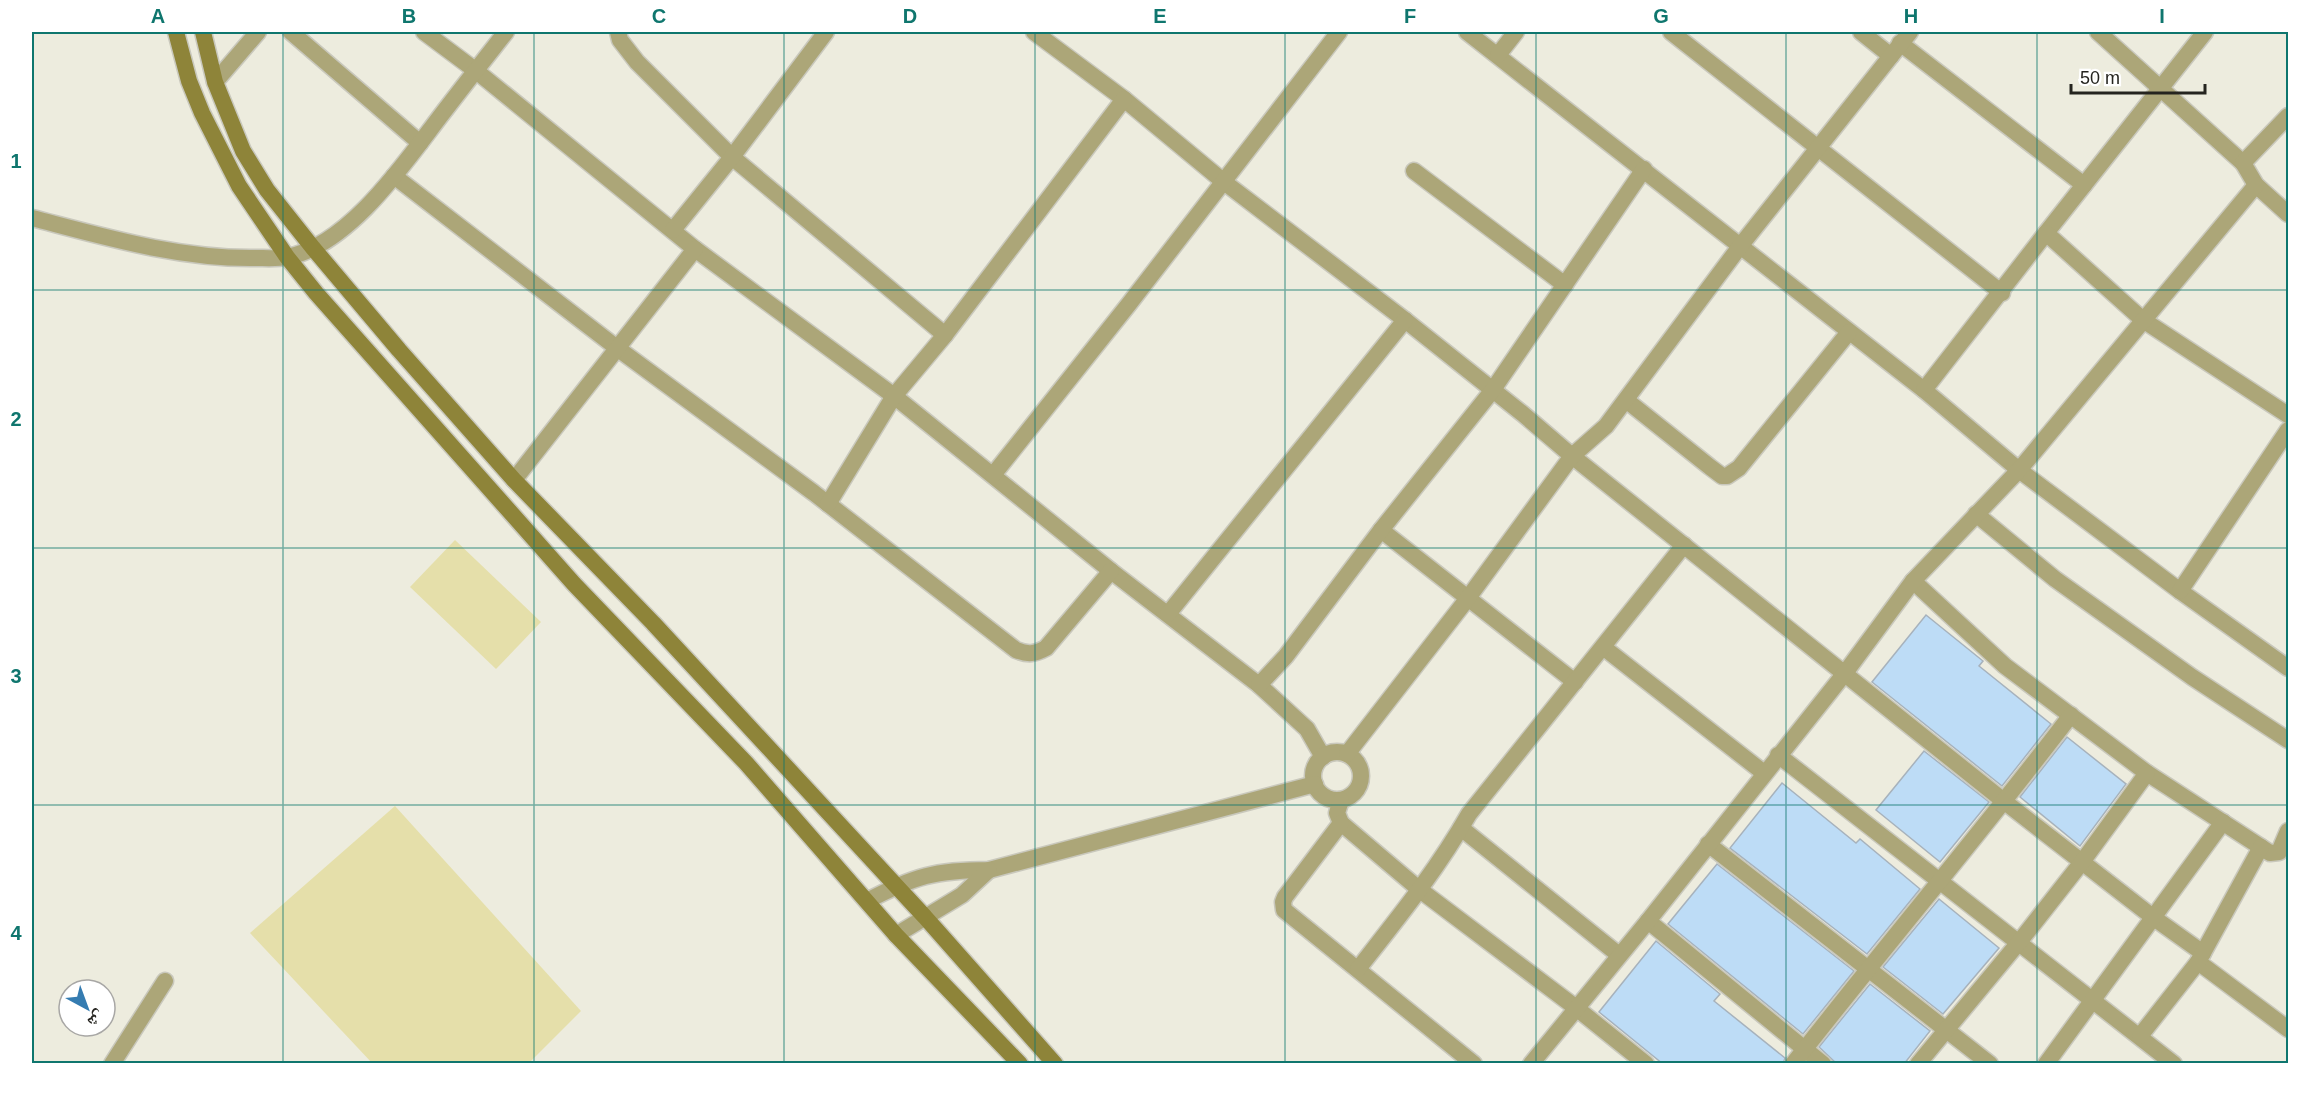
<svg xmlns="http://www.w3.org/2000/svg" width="2320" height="1095" viewBox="0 0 2320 1095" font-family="Helvetica,'Noto Naskh Arabic',sans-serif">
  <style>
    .green { fill: #e5dfaa }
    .building { fill: #bddcf6; stroke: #a7b2bc; stroke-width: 1.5 }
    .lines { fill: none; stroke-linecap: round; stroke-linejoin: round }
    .minor-casing { stroke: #c9c8bc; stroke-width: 19 }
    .secondary-casing { stroke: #c9c8bc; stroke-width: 19 }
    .minor { stroke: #aca678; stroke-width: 16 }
    .secondary { stroke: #8e8439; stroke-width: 16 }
    .grid { fill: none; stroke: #0f766e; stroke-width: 1.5; stroke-opacity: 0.55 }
    .neatline { fill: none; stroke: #0f766e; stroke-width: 2 }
    .grid-label { font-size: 20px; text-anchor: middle; font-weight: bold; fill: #0f766e }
  </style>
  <rect width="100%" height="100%" fill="#edecde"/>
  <!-- green -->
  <g class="green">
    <polygon points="455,540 541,622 496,669 410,587"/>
    <polygon points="395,806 581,1011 529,1063 372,1063 250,933"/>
  </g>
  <!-- building -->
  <g class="building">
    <polygon points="1926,615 1983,661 1979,666 2051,724 2002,786 1872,682"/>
    <polygon points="2067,737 2126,784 2080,846 2020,797"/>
    <polygon points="1924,751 1989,802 1940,862 1876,810"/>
    <polygon points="1782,783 1856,843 1860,839 1920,889 1867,954 1730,848"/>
    <polygon points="1717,864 1854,971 1803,1034 1668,924"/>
    <polygon points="1939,899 1999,948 1943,1014 1883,967"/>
    <polygon points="1656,941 1720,994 1714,1001 1785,1058 1783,1064 1663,1064 1599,1012"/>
    <polygon points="1870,984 1930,1031 1904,1064 1837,1064 1819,1047"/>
  </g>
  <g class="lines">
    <defs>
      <g id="minor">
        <polyline points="291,32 420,143"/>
        <polyline points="424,32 475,70 695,249 894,396 1111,571 1259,685 1307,729 1323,757"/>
        <polyline points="618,32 620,40 637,62 732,157 945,335"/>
        <polyline points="1034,32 1124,99 1224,182 1405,320 1523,414 1572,456 2005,802 2154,918 2203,953"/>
        <polyline points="1467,32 1924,390 2019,470 2180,591 2288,668"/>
        <polyline points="1671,32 2002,293"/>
        <polyline points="1861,32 1891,56"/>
        <polyline points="2098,32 2243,163"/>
        <polyline points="1900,43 2084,185"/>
        <polyline points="1498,55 1516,32"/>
        <polyline points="215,82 258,32"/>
        <polyline points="2288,116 2243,163 2256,185 2288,214"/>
        <polyline points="1414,171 1565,285"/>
        <path d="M394 176 617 348 814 493 1016 650C1028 655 1035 654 1046 648L1111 571"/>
        <path d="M32 218C105 237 179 259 255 258 265 258 277 259 287 257 348 246 404 164 439 118 461 89 484 60 506 32"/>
        <polyline points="673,230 732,157 826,32"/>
        <polyline points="2046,233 2205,32"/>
        <polyline points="1924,390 2046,233 2143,320 2288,415"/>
        <polyline points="1626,400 1710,467 1722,476 1727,476 1739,468 1849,332"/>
        <polyline points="993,475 1129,304 1339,32"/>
        <polyline points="514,480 695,249"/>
        <polyline points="828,504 894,396 945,335 1124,99"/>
        <polyline points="1976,514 2055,579 2192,677 2288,740"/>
        <polyline points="1381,530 1575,682"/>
        <polyline points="1913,581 2005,666 2147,773 2270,853 2279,852 2288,831"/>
        <polyline points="2180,591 2288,430"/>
        <polyline points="1168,614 1405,320"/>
        <polyline points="1603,647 1764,773"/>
        <polyline points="1259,685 1286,656 1381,530 1492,391 1644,169"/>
        <circle cx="1337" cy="776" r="24"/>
        <polyline points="1347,754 1468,598 1572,456 1606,426 1741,245 1910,32"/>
        <polyline points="1778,755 2174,1064"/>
        <polyline points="1341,800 1337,813 1341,823 1420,890 1575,1007 1646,1064"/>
        <polyline points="1341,823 1285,897 1283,902 1284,910 1474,1064"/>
        <polyline points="1461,828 1619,955"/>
        <polyline points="1708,844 1990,1064"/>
        <path d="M867 901C914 876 936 870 989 870L1315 784"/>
        <polyline points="1648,921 1823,1064"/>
        <polyline points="896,935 962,895 989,870"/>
        <polyline points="2198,962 2288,1029"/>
        <path d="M1358 969C1398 918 1437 870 1469 814L1684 545"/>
        <polyline points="2140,1036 2198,962 2261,847"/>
        <polyline points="112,1064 165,981"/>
        <polyline points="1531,1064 1648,921 1845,673 1913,581 2019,470 2256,185"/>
        <path d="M1793 1064C1885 946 1981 833 2071 715"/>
        <polyline points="1918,1064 2020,941 2082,862 2147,773"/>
        <polyline points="2046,1064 2223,822"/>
      </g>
      <g id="secondary">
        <polyline points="176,32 189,81 202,113 239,186 287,257 316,293 574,584 746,763 896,935 1020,1064"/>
        <polyline points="203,32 215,82 243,151 267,190 313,248 399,350 514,480 653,623 925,917 1055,1064"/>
      </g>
    </defs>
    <!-- minor casing -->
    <use href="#minor" class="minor-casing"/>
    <!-- secondary casing -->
    <use href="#secondary" class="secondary-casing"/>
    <!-- minor -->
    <use href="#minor" class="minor"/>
    <!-- secondary -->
    <use href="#secondary" class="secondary"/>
  </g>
  <!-- grid -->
  <path class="grid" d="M283 32V1064M534 32V1064M784 32V1064M1035 32V1064M1285 32V1064M1536 32V1064M1786 32V1064M2037 32V1064M32 290H2288M32 548H2288M32 805H2288"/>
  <!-- border -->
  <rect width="2320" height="1095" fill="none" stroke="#ffffff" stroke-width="66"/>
  <!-- north arrow -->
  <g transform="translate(87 1008) rotate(139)"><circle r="28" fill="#ffffff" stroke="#a8a7a5" stroke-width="1.5"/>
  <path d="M0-4.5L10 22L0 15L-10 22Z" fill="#357cb1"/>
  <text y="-9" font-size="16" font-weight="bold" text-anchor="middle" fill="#25241f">ش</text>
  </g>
  <!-- scale -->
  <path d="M2071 84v9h134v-9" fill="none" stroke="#25241f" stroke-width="3"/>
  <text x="2080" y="84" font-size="18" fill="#25241f" stroke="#ffffff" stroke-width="4.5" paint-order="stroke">50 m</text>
  <rect x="33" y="33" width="2254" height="1029" class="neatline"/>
  <g class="grid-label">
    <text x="158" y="23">A</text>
    <text x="409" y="23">B</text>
    <text x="659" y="23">C</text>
    <text x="910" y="23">D</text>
    <text x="1160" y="23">E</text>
    <text x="1410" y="23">F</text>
    <text x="1661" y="23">G</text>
    <text x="1911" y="23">H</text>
    <text x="2162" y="23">I</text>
    <text x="16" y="168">1</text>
    <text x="16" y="426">2</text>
    <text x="16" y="683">3</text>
    <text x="16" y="940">4</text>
  </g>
</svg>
